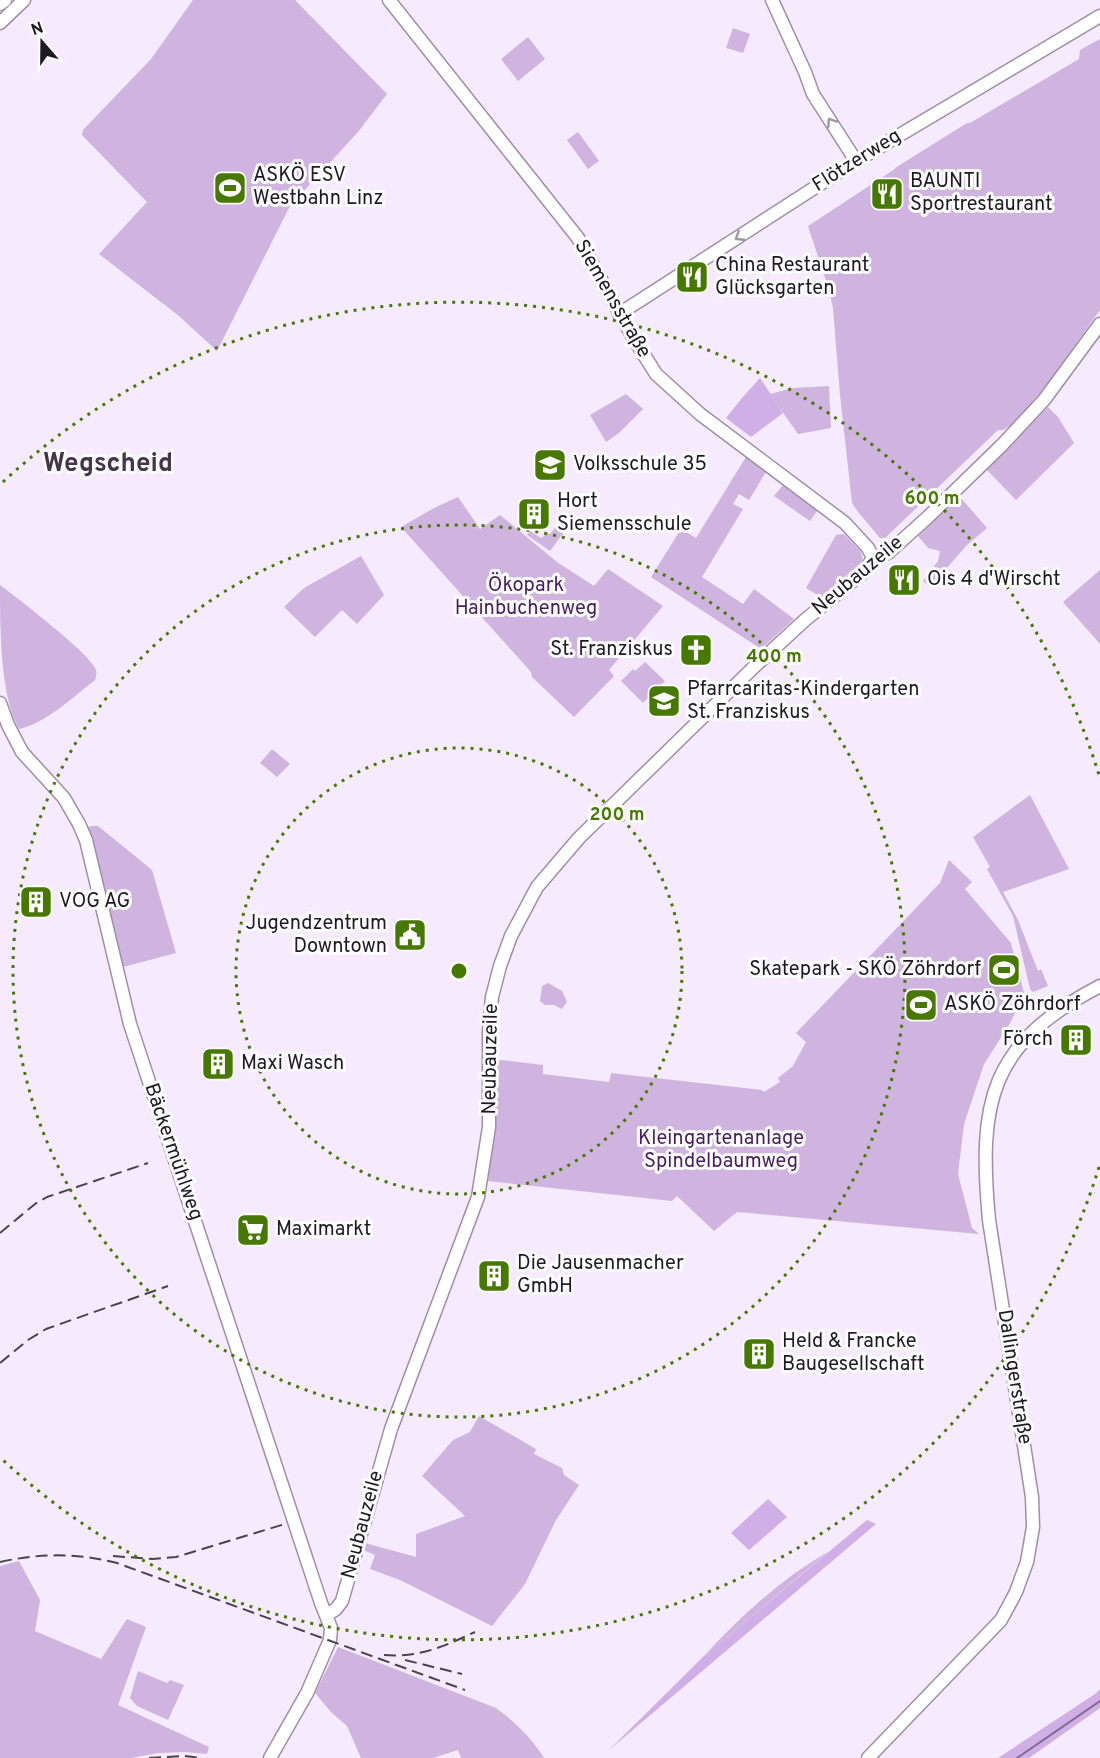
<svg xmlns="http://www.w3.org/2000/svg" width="1100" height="1758" viewBox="0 0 1100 1758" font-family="Overpass,sans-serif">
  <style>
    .green { fill: #ceb4df }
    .forest { fill: #d0aee6 }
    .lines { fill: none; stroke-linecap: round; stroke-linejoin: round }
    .stream { stroke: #826a91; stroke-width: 2 }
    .secondary-casing { stroke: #9e8fa7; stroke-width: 15 }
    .primary-casing { stroke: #9e8fa7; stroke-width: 16 }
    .secondary { stroke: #fff; stroke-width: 12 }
    .primary { stroke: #fff; stroke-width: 14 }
    .rail { stroke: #4a434f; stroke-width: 2; stroke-dasharray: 12 6; stroke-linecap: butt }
    .oneway { stroke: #9a989c }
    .ring { fill: none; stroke: #477902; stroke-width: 3; stroke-dasharray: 3 6 }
    .labels { text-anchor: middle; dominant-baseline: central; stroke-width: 6; stroke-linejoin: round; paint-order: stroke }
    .street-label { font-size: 20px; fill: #1e1922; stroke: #fcfcfc }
    .poi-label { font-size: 20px; fill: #1e1922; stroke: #fcfcfc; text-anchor: start }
    .park-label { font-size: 20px; fill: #491e5e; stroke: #fcfcfc }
    .district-label { font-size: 26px; font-weight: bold; fill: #43364b; stroke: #fcfcfc }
    .centre { fill: #477902; stroke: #fcfcfc; stroke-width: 3 }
    .ring-label { font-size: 18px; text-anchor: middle; font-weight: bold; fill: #477902; stroke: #fcfcfc; stroke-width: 6; stroke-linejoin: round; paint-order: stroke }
  </style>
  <rect width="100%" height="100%" fill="#f6eaff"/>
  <!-- green -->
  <g class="green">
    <polygon points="193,0 295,0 387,94 358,132 290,206 217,351 179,316 99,254 147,202 82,135 83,130 151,59"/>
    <polygon points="733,28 750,34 743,53 726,48"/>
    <polygon points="528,37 545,59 518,81 501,59"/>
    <polygon points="1100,39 1100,310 1051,379 1028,408 1016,422 1003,430 998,430 885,538 880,538 858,512 852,503 840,395 833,308 829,290 808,226 895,169 895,168 967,123 970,123 1079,59 1080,50"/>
    <polygon points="578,132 599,161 588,169 567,140"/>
    <polygon points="829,386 831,428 798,434 770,394 793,388"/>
    <polygon points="626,394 643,409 619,433 606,442 590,415"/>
    <polygon points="1048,407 1058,417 1074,443 1016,500 987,470"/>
    <polygon points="746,457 766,472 749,500 739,494 733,504 743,509 702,577 743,604 754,589 794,619 761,649 651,577 681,529 696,538"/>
    <polygon points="783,485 817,511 810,521 774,496"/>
    <polygon points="458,497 480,529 500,515 557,562 594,586 608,569 663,606 609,670 614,676 574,717 532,677 531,672 401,527 434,508"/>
    <polygon points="960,497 987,528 967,545 930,587 923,581 938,561 940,551 928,548 918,536"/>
    <polygon points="559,523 567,528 550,551 527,535 530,531 541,538 548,533 550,534"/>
    <polygon points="844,534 861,552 863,561 859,565 821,597 806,588 836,535"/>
    <polygon points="361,556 384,595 357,624 342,610 315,637 284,607 304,588"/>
    <polygon points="1100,570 1100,644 1063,602"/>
    <path d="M0 585C16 597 92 655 96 670 97 674 96 676 95 680 74 696 45 724 19 729 0 696 0 627 0 585Z"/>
    <polygon points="645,662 665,681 643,703 621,681 633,669 635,671"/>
    <polygon points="272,749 290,764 277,777 260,763"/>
    <polygon points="1030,795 1069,869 1003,892 1018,920 1038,971 1041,969 1048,986 1033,992 1030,989 1013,916 987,869 990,867 973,837"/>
    <polygon points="92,826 98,826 152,870 176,953 123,967 88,827"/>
    <polygon points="949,860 972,882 965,889 1011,943 1024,993 1023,998 1009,1025 984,1064 964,1124 958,1174 972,1228 979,1234 737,1212 714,1231 677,1196 672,1201 488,1181 496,1118 497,1062 501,1060 543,1065 543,1074 609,1082 611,1073 762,1090 764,1092 780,1082 778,1078 793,1066 806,1042 796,1033 940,883"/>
    <polygon points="548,983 562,991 567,1002 562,1009 554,1005 545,1005 540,1001 542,986"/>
    <polygon points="479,1416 536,1449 534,1454 562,1468 564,1475 579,1485 556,1520 525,1584 492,1626 400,1580 370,1569 375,1555 363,1550 365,1543 416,1557 416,1534 465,1516 422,1476 453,1440 470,1432"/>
    <path d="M828 1552 704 1656C740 1617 782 1578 828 1552Z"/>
    <polygon points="19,1561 40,1600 35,1631 101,1659 127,1619 146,1627 118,1705 209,1747 207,1754 185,1752 158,1753 131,1758 0,1758 0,1566"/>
    <path d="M338 1647 496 1708C516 1723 531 1737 544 1758H461L458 1750 433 1758H361L347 1726 331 1712 315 1693Z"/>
    <polygon points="138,1671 167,1683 170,1680 184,1685 168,1720 137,1706 130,1698"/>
  </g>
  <!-- forest -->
  <g class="forest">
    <polygon points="760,378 783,413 751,437 726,418 742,398"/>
    <polygon points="768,1499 787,1517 749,1550 731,1533"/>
    <polygon points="867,1520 876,1524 609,1750 704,1656"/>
    <polygon points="1100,1689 1100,1708 1029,1758 998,1758 1095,1694"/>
  </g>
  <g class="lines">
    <!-- stream -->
    <polyline class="stream" points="1017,1758 1100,1701"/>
    <defs>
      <g id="secondary">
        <polyline points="389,0 578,238 634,339 656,374 700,414 845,523 868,548 873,558"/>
        <polyline points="772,0 805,72 813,94 856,161"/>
        <polyline points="0,23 24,0"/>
        <polyline points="619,314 856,161 1100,16"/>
        <polyline points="0,703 8,725 22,752 64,798 79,824 86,840 130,1024 321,1603 331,1628 330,1640 307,1693 270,1758"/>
        <polyline points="327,1615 336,1609 342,1601 391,1429 478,1197 489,1127 489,1032 492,997 500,966 511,936 537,887 579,838 756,665 805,620 865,571 873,558 888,553 929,516 1002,445 1044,400 1100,324"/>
        <path d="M868 1758 1001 1620 1016 1592 1027 1562 1033 1527 1032 1497 989 1220C978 1102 989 1044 1100 986"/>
      </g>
      <polyline id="primary" points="0,3 4,0"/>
    </defs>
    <!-- secondary casing -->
    <use href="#secondary" class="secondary-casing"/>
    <!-- primary casing -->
    <use href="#primary" class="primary-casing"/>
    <!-- secondary -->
    <use href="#secondary" class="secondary"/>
    <!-- primary -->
    <use href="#primary" class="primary"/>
    <!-- rail -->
    <g class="rail">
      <polyline points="0,1233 35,1204 47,1197 148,1163"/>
      <polyline points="0,1363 28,1340 46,1329 168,1286"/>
      <polyline points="113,1556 153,1559 176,1557 285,1524"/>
      <path d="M0 1562C41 1553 77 1553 117 1563L465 1690"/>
      <path d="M384 1655C419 1658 445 1646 475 1632"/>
      <polyline points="405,1660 462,1674"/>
      <polyline points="149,1758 185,1756 202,1758"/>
    </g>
  </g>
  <!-- one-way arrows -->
  <defs><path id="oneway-chevron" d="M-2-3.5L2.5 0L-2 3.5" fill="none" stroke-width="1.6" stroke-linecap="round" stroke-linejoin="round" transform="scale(1.5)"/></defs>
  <g class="oneway">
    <use href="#oneway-chevron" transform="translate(831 122) rotate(-123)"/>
    <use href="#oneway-chevron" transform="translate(739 237) rotate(147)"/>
  </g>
  <!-- distance rings -->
  <g class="ring">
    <circle cx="459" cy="971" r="223"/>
    <circle cx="459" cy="971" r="446"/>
    <path d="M1099 1167A669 669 0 0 1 3 1460M3 482A669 669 0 0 1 1099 775"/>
  </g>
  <!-- icons -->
  <defs>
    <symbol id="stadium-square" viewBox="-11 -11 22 22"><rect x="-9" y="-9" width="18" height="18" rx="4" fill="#477902" stroke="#fcfcfc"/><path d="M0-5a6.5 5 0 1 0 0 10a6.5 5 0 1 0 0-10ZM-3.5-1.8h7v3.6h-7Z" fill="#fff"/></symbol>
    <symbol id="restaurant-square" viewBox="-11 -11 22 22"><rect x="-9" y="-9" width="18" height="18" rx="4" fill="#477902" stroke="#fcfcfc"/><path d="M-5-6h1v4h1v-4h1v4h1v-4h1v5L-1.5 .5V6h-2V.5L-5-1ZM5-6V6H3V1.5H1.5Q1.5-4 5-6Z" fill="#fff"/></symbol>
    <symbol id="school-square" viewBox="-11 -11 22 22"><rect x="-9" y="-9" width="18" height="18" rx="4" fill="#477902" stroke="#fcfcfc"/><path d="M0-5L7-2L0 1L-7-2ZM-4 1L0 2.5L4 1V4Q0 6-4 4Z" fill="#fff"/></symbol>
    <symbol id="building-square" viewBox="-11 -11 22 22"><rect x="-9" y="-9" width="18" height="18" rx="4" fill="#477902" stroke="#fcfcfc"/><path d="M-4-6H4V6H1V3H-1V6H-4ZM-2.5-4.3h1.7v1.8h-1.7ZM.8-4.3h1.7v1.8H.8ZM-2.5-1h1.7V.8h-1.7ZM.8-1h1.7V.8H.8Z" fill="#fff"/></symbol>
    <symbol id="church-square" viewBox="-11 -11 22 22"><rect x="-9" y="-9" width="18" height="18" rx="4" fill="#477902" stroke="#fcfcfc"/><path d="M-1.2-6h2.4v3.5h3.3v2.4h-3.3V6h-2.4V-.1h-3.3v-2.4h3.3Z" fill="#fff"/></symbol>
    <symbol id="civic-square" viewBox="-11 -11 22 22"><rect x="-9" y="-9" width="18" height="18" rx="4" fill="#477902" stroke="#fcfcfc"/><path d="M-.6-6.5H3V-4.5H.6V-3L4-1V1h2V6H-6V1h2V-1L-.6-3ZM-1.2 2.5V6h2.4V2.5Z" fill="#fff"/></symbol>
    <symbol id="supermarket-square" viewBox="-11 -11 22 22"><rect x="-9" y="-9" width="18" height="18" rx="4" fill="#477902" stroke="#fcfcfc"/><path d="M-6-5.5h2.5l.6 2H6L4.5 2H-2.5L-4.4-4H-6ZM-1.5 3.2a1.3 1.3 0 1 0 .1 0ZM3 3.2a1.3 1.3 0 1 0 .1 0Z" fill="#fff"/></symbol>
  </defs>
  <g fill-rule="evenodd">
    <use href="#stadium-square" x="211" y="169" width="38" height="38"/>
    <use href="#restaurant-square" x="868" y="175" width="38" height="38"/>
    <use href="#restaurant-square" x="673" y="258" width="38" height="38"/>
    <use href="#school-square" x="531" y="446" width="38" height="38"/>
    <use href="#building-square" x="515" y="495" width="38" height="38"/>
    <use href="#restaurant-square" x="885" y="561" width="38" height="38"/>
    <use href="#church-square" x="677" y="631" width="38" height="38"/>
    <use href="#school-square" x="645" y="682" width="38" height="38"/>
    <use href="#building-square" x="17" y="883" width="38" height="38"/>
    <use href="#civic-square" x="391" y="916" width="38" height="38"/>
    <use href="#stadium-square" x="985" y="951" width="38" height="38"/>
    <use href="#stadium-square" x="902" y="986" width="38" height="38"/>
    <use href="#building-square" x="1057" y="1021" width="38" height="38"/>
    <use href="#building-square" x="199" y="1045" width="38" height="38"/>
    <use href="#supermarket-square" x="234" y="1211" width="38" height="38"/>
    <use href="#building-square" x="475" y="1257" width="38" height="38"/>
    <use href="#building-square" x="740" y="1335" width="38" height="38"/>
  </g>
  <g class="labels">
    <!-- street labels -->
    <g class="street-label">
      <text transform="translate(857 161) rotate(-32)">Flötzerweg</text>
      <text transform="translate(612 299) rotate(60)">Siemensstraße</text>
      <text transform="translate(858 576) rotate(-40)">Neubauzeile</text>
      <text transform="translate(491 1059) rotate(-89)">Neubauzeile</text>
      <text transform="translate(173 1152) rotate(71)">Bäckermühlweg</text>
      <text transform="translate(1014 1377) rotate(81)">Dallingerstraße</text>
      <text transform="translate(363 1525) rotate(-75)">Neubauzeile</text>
    </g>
    <!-- poi labels -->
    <g class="poi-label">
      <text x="253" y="176">ASKÖ ESV<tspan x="253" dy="23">Westbahn Linz</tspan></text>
      <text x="910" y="182">BAUNTI<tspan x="910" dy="23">Sportrestaurant</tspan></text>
      <text x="715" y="266">China Restaurant<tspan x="715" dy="23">Glücksgarten</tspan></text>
      <text x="573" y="465">Volksschule 35</text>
      <text x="557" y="502">Hort<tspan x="557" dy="23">Siemensschule</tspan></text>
      <text x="927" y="580">Ois 4 d'Wirscht</text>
      <text x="673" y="650" text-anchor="end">St. Franziskus</text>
      <text x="687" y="690">Pfarrcaritas-Kindergarten<tspan x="687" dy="23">St. Franziskus</tspan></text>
      <text x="59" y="902">VOG AG</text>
      <text x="387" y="924" text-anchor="end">Jugendzentrum<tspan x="387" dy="23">Downtown</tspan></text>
      <text x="981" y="970" text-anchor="end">Skatepark - SKÖ Zöhrdorf</text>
      <text x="944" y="1005">ASKÖ Zöhrdorf</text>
      <text x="1053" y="1040" text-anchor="end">Förch</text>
      <text x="241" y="1064">Maxi Wasch</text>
      <text x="276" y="1230">Maximarkt</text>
      <text x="517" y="1264">Die Jausenmacher<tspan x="517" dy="23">GmbH</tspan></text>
      <text x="782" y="1342">Held &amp; Francke<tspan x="782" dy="23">Baugesellschaft</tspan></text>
    </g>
    <!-- park labels -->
    <g class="park-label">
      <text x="526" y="586">Ökopark<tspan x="526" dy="23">Hainbuchenweg</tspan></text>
      <text x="721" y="1139">Kleingartenanlage<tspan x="721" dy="23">Spindelbaumweg</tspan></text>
    </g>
    <!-- district labels -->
    <g class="district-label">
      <text x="108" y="464">Wegscheid</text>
    </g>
  </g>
  <circle cx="459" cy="971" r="9" class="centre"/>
  <g class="ring-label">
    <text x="932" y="504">600 m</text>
    <text x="774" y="662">400 m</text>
    <text x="617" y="820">200 m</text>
  </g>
  <!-- north arrow -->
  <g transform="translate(42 42) rotate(340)" stroke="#fcfcfc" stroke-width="4.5" paint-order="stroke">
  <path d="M0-4.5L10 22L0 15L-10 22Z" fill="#1e1922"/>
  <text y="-9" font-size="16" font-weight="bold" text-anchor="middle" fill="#1e1922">N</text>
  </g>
</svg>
